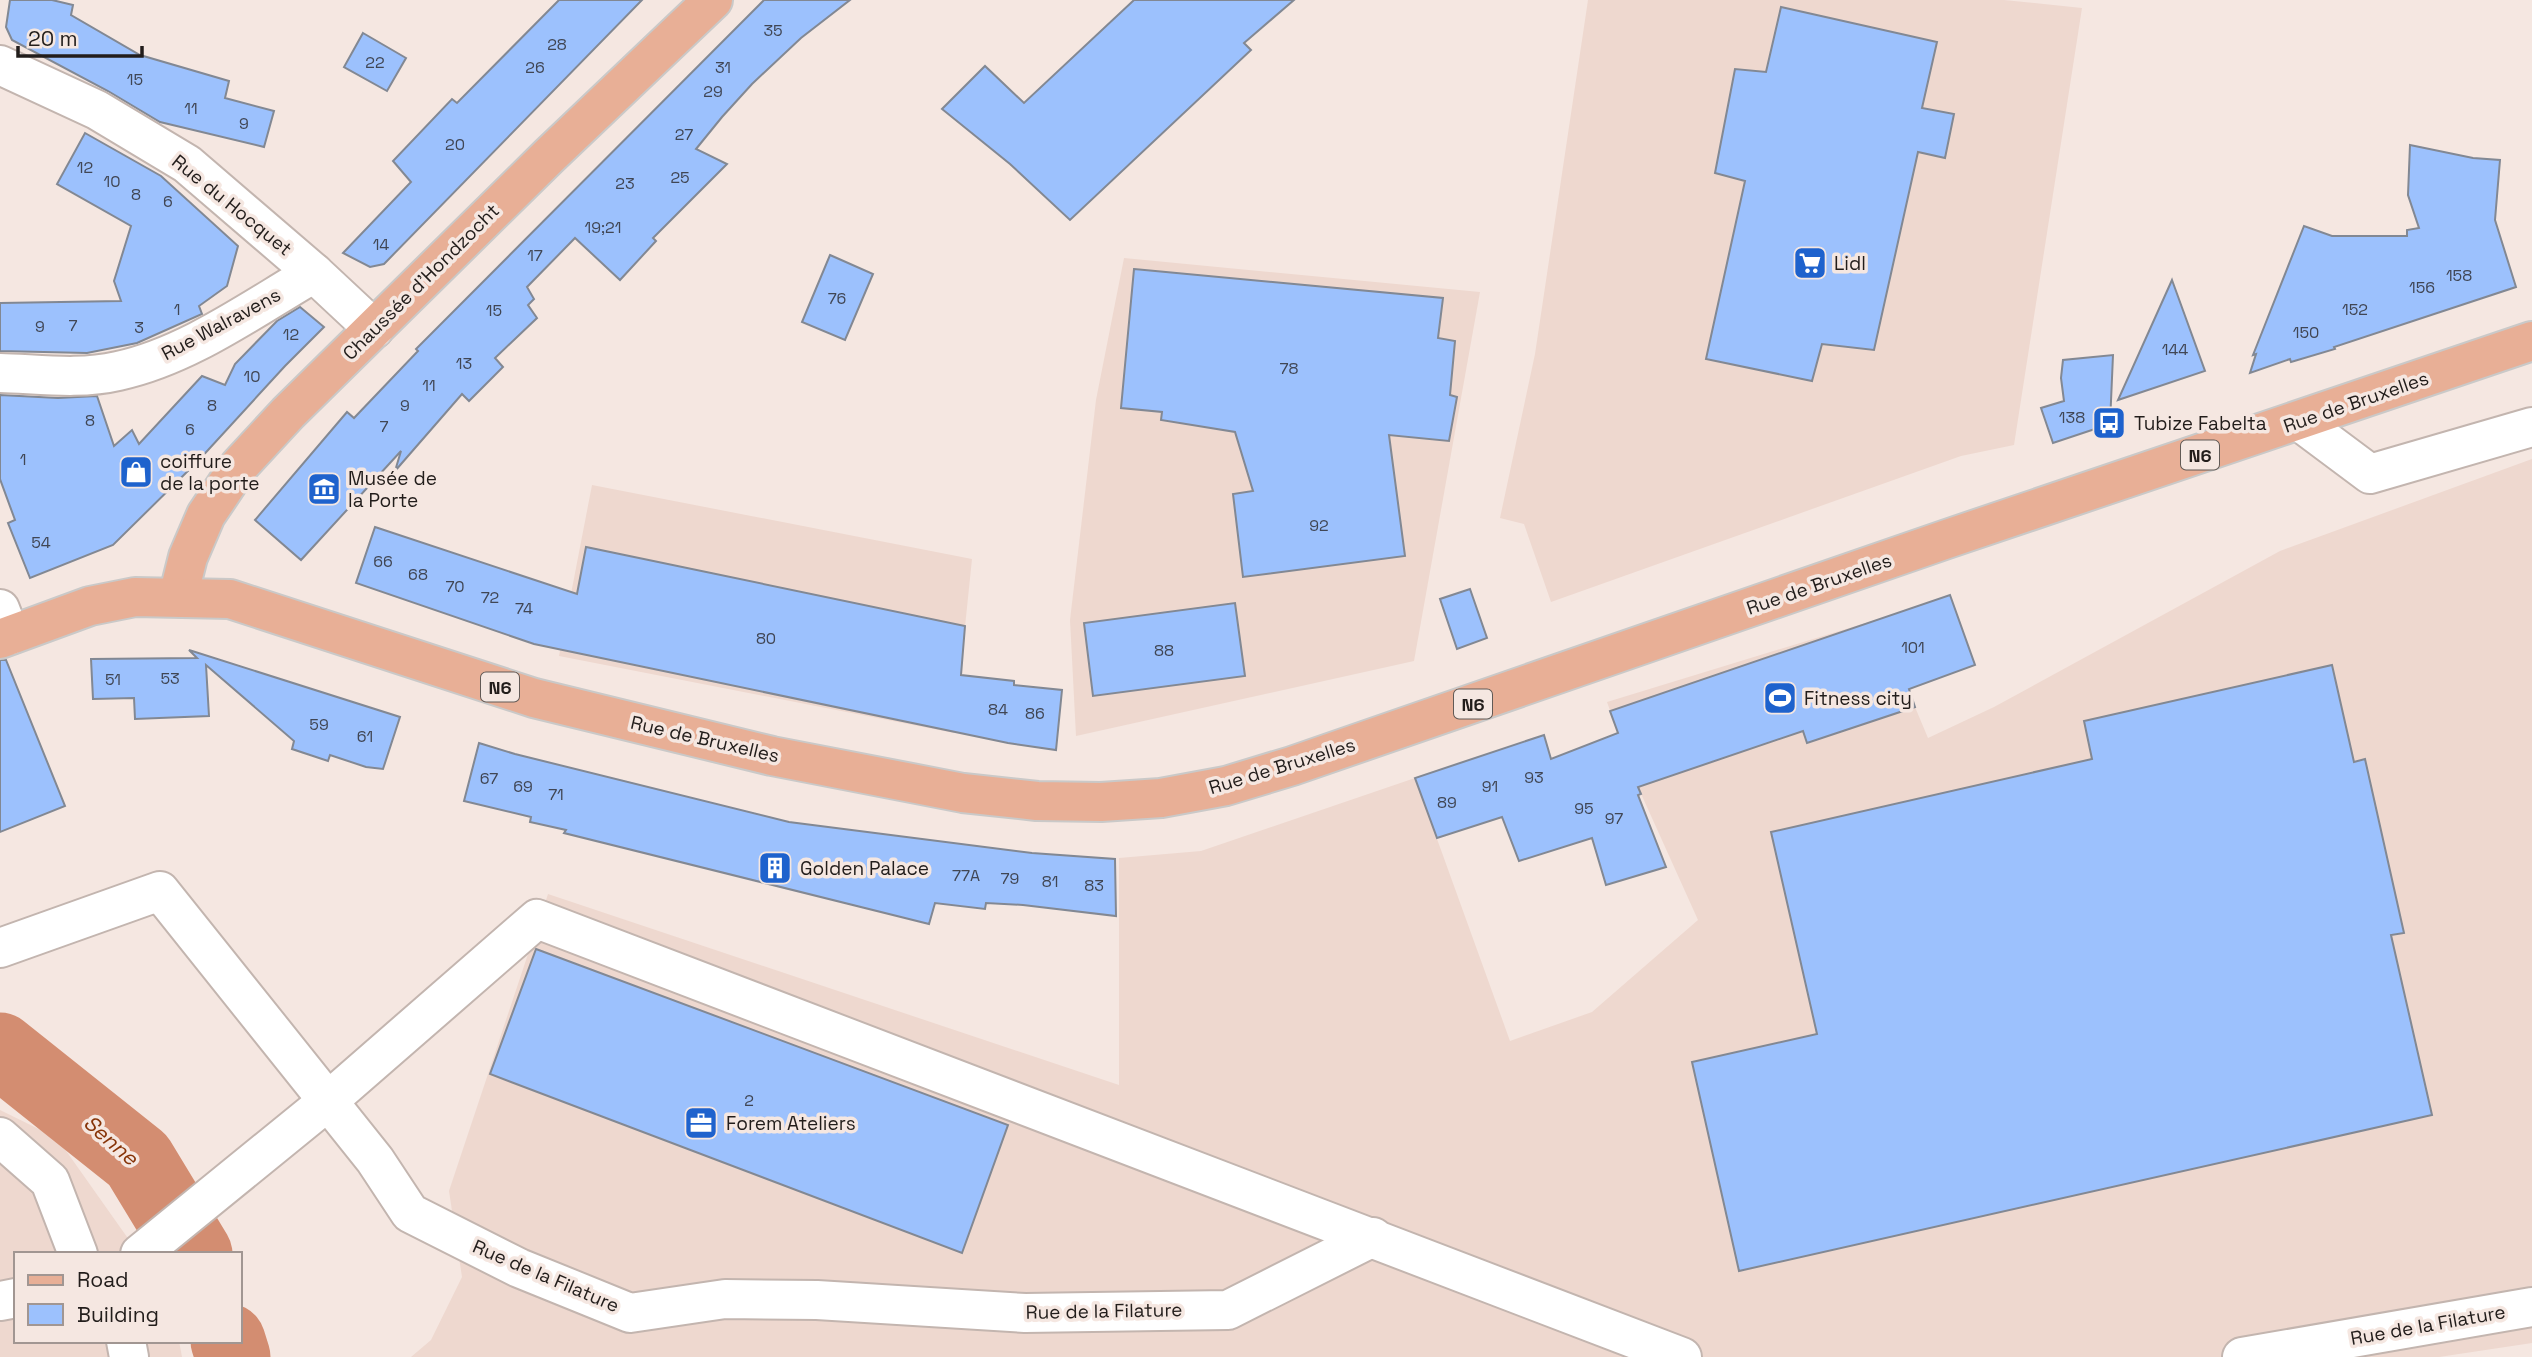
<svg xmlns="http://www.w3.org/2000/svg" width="2532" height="1357" viewBox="0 0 2532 1357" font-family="'Space Grotesk',sans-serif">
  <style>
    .built { fill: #eed8cf }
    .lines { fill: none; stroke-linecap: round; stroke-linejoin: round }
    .river { stroke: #d38d71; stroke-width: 75 }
    .building { fill: #9cc1fd; stroke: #828893; stroke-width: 2 }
    .minor-casing { stroke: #c3b5af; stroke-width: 42 }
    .major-casing { stroke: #cac9c8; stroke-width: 42 }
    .minor { stroke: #fff; stroke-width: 38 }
    .major { stroke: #e8af96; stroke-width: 38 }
    .labels { text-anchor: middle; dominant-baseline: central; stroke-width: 7; stroke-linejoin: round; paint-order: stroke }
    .number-label { font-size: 16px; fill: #404654 }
    .shield { fill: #f5e7e1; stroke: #615a56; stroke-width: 2 }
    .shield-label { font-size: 18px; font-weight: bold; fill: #221d1b }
    .street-label { font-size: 19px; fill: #221d1b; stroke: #f5e7e1 }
    .poi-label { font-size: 19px; fill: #221d1b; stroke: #f5e7e1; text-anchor: start }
    .water-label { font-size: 21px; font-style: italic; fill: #873408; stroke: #f5e7e1 }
  </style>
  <rect width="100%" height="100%" fill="#f5e7e1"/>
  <!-- built -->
  <g class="built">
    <polygon points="1588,0 2004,0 2082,8 2014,445 1961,456 1551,602 1524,524 1500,518 1535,354"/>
    <polygon points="1124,258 1480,292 1414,661 1076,736 1070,620 1096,400"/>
    <polygon points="2532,459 2532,1343 2439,1357 411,1357 431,1340 462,1277 449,1191 548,894 1119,1085 1119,858 1201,851 1415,778 1510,1041 1592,1012 1698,920 1638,787 1607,702 1885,617 1915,707 1928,738 1994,707 2280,551"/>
    <polygon points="592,485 972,559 954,733 559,656"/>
    <polygon points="0,1110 57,1138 139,1254 16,1254 16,1341 179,1341 182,1357 0,1357"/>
  </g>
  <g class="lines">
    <!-- river -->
    <g class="river">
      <polyline points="0,1050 138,1160 195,1254"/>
      <polyline points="228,1341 233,1357"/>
    </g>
  </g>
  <!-- building -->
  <g class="building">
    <polygon points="10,0 52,0 73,5 71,15 140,55 229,81 225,98 274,111 264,147 160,122 108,91 12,40 6,27"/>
    <polygon points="559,0 642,0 384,264 370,267 343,253 411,182 393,161 452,99 457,103"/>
    <polygon points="764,0 850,0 801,38 752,84 722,117 696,149 727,164 653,238 656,241 620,280 575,238 527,287 534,299 528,305 537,318 495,358 503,367 469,401 462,394 395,471 401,451 301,560 255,520 347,412 354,418 418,351 416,349"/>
    <polygon points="1134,0 1294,0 1244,43 1251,50 1070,220 1010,164 942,109 985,66 1024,103"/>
    <polygon points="1781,7 1937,42 1922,108 1954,114 1945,158 1918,152 1874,350 1822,344 1812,381 1706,359 1745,181 1715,173 1735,69 1766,72"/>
    <polygon points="363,33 406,58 387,91 344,67"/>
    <polygon points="85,133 161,176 238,246 227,286 199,306 202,314 137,343 87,353 0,351 0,303 121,301 114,281 131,226 57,184"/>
    <polygon points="2410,145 2473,158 2500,160 2495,220 2516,287 2334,347 2335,349 2291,362 2290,359 2250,373 2256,354 2253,355 2304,226 2332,236 2407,236 2407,230 2419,228 2408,195"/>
    <polygon points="830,255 873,274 845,340 802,322"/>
    <polygon points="1134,269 1443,298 1438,338 1455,341 1450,395 1457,397 1449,441 1389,435 1405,556 1243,577 1233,494 1253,491 1235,432 1161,420 1162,412 1121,408"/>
    <polygon points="2172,280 2205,371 2118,400"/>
    <polygon points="300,307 324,327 285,366 198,461 113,545 30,578 8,523 15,520 0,479 0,395 58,398 97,396 114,446 132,430 139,444 202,376 225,385 235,364 277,321"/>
    <polygon points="2113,355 2110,424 2053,443 2041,408 2064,401 2061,378 2063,360"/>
    <polygon points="375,527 577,594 586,547 965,626 961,675 1014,681 1014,685 1062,690 1056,750 1008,743 534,644 356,583"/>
    <polygon points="1470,589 1487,638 1457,649 1440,599"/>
    <polygon points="1950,595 1975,665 1909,689 1915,707 1807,743 1803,731 1638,787 1641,794 1638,795 1666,867 1606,885 1592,838 1519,861 1502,817 1437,838 1415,778 1544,735 1551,759 1618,733 1610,711"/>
    <polygon points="1235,603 1245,676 1093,696 1084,623"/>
    <polygon points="189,650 400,717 383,769 366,767 330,755 328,761 292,749 294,741 206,665 209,716 135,719 134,698 93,699 91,659 197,658"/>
    <polygon points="0,660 6,660 65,806 0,832"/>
    <polygon points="2332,665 2354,762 2365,759 2404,933 2391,935 2432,1115 1739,1271 1692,1062 1817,1034 1771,832 2092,759 2084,721"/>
    <polygon points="479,743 515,754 789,822 1032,853 1115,859 1116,916 1023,905 986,903 985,909 935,903 929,924 564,833 566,830 530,822 531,817 464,801"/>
    <polygon points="536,949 1008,1125 962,1253 490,1074"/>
  </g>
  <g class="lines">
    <defs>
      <g id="minor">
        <polyline points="0,65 97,110 187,164 314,273 374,329"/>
        <path d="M0 373C38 374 80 380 118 371 188 356 252 309 314 273"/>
        <polyline points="2299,421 2370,474 2532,427"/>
        <polyline points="0,609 10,635"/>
        <polyline points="0,948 160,891 375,1160 410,1213 519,1268 630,1313 725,1299 817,1300 1025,1313 1228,1310 1373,1237"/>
        <polyline points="0,1137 50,1181 78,1254"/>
        <polyline points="140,1254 328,1101 537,919 1682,1357"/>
        <polyline points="0,1301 16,1298"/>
        <polyline points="126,1341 129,1357"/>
        <polyline points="2242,1357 2532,1307"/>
      </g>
      <g id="major">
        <polyline points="178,597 188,557 206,515 239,466 288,413 549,156 713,0"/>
        <polyline points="0,639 90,606 135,597 230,599 534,698 772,756 963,793 1037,801 1101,802 1161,798 1226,786 1292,766 1947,539 2532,341"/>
      </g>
    </defs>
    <!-- minor casing -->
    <use href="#minor" class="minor-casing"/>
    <!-- major casing -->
    <use href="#major" class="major-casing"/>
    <!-- minor -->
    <use href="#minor" class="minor"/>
    <!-- major -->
    <use href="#major" class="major"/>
  </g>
  <!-- icons -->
  <defs>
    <symbol id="supermarket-square" viewBox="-11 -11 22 22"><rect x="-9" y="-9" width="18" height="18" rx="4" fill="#1e62cd" stroke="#f5e7e1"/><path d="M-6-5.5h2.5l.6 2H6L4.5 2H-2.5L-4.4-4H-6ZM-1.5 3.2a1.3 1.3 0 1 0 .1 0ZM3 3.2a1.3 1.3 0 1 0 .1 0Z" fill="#fff"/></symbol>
    <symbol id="bus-square" viewBox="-11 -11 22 22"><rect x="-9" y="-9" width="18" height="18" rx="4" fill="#1e62cd" stroke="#f5e7e1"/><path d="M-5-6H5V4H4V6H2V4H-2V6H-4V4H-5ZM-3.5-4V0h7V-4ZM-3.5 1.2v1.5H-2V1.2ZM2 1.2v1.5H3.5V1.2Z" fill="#fff"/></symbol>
    <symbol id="shop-square" viewBox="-11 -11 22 22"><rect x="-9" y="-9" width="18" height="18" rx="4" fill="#1e62cd" stroke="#f5e7e1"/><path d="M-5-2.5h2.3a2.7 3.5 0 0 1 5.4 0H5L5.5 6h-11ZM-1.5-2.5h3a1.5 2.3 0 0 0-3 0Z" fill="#fff"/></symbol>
    <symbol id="museum-square" viewBox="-11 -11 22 22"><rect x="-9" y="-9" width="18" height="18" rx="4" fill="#1e62cd" stroke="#f5e7e1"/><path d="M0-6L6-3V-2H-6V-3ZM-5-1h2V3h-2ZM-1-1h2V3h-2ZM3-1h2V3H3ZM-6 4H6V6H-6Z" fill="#fff"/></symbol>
    <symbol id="stadium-square" viewBox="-11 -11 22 22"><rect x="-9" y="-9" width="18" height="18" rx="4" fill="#1e62cd" stroke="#f5e7e1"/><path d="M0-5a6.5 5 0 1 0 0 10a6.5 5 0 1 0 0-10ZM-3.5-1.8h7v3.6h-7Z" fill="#fff"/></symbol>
    <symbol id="building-square" viewBox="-11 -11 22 22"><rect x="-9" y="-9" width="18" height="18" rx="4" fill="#1e62cd" stroke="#f5e7e1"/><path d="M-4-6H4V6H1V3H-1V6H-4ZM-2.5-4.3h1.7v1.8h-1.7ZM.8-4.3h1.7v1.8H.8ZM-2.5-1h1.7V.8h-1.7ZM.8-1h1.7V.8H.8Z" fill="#fff"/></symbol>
    <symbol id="office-square" viewBox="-11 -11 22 22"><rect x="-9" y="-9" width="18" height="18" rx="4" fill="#1e62cd" stroke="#f5e7e1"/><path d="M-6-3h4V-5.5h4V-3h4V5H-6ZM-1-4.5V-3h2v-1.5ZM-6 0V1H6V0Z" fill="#fff"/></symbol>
  </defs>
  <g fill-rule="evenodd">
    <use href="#supermarket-square" x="1791" y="244" width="38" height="38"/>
    <use href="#bus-square" x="2090" y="404" width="38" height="38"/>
    <use href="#shop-square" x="117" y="453" width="38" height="38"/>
    <use href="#museum-square" x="305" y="470" width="38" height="38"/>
    <use href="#stadium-square" x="1761" y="679" width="38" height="38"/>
    <use href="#building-square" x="756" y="849" width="38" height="38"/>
    <use href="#office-square" x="682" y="1104" width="38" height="38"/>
  </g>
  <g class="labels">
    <!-- number labels -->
    <g class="number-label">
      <text x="773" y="30">35</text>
      <text x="557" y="44">28</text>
      <text x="375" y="62">22</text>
      <text x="535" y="67">26</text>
      <text x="723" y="67">31</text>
      <text x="135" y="79">15</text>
      <text x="713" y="91">29</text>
      <text x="191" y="108">11</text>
      <text x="244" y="123">9</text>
      <text x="684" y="134">27</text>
      <text x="455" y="144">20</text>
      <text x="85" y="167">12</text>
      <text x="680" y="177">25</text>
      <text x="112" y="181">10</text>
      <text x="625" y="183">23</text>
      <text x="136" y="194">8</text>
      <text x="168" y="201">6</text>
      <text x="603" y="227">19;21</text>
      <text x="381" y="244">14</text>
      <text x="535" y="255">17</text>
      <text x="2459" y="275">158</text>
      <text x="2422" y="287">156</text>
      <text x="837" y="298">76</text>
      <text x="177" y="309">1</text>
      <text x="2355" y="309">152</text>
      <text x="494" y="310">15</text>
      <text x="73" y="325">7</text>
      <text x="40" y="326">9</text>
      <text x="139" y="327">3</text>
      <text x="2306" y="332">150</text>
      <text x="291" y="334">12</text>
      <text x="2175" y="349">144</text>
      <text x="464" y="363">13</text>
      <text x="1289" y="368">78</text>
      <text x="252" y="376">10</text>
      <text x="429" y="385">11</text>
      <text x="212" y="405">8</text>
      <text x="405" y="405">9</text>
      <text x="2072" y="417">138</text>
      <text x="90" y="420">8</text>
      <text x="384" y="426">7</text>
      <text x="190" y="429">6</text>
      <text x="23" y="459">1</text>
      <text x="1319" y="525">92</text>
      <text x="41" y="542">54</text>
      <text x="383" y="561">66</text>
      <text x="418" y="574">68</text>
      <text x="455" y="586">70</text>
      <text x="490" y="597">72</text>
      <text x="524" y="608">74</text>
      <text x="766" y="638">80</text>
      <text x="1913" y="647">101</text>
      <text x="1164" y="650">88</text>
      <text x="170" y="678">53</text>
      <text x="113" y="679">51</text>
      <text x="998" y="709">84</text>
      <text x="1035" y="713">86</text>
      <text x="319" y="724">59</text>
      <text x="365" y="736">61</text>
      <text x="1534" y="777">93</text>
      <text x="489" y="778">67</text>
      <text x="523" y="786">69</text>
      <text x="1490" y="786">91</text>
      <text x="556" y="794">71</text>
      <text x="1447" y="802">89</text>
      <text x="1584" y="808">95</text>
      <text x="1614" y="818">97</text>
      <text x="966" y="875">77A</text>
      <text x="1010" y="878">79</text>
      <text x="1050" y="881">81</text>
      <text x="1094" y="885">83</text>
      <text x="749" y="1100">2</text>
    </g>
    <!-- shield labels -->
    <g class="shield">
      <rect x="2181" y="440.5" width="38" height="29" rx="5"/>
      <rect x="481" y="672.5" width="38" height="29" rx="5"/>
      <rect x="1454" y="689.5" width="38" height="29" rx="5"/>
    </g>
    <g class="shield-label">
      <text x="2200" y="455">N6</text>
      <text x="500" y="687">N6</text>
      <text x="1473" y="704">N6</text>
    </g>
    <!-- street labels -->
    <g class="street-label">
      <text transform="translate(232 205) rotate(39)">Rue du Hocquet</text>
      <text transform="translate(421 282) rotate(-45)">Chaussée d'Hondzocht</text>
      <text transform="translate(221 324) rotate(-28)">Rue Walravens</text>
      <text transform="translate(2356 402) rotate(-19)">Rue de Bruxelles</text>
      <text transform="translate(1819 584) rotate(-19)">Rue de Bruxelles</text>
      <text transform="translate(705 739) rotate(13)">Rue de Bruxelles</text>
      <text transform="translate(1282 766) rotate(-17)">Rue de Bruxelles</text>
      <text transform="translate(546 1276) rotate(23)">Rue de la Filature</text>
      <text transform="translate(1104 1311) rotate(-1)">Rue de la Filature</text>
      <text transform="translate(2428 1325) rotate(-10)">Rue de la Filature</text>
    </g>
    <!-- poi labels -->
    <g class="poi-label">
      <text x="1834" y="263">Lidl</text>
      <text x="2134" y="423">Tubize Fabelta</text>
      <text x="160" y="461">coiffure<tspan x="160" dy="22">de la porte</tspan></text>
      <text x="348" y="478">Musée de<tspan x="348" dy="22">la Porte</tspan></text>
      <text x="1804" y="698">Fitness city</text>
      <text x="800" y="868">Golden Palace</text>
      <text x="726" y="1123">Forem Ateliers</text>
    </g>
    <!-- water labels -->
    <g class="water-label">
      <text transform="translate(111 1140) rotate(41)">Senne</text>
    </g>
  </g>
  <!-- legend -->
  <rect x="14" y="1252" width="228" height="91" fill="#f5e7e1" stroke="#a19692" stroke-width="2"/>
  <rect x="28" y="1275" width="35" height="10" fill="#e8af96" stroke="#a19692" stroke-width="2"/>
  <text x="77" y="1287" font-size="21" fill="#221d1b">Road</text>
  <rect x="28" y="1304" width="35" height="21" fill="#9cc1fd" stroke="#a19692" stroke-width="2"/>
  <text x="77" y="1322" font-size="21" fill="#221d1b">Building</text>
  <!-- scale -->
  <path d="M18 46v10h124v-10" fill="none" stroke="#221d1b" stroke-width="3.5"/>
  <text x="28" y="46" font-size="21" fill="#221d1b" stroke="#f5e7e1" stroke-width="5" paint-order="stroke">20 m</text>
</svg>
